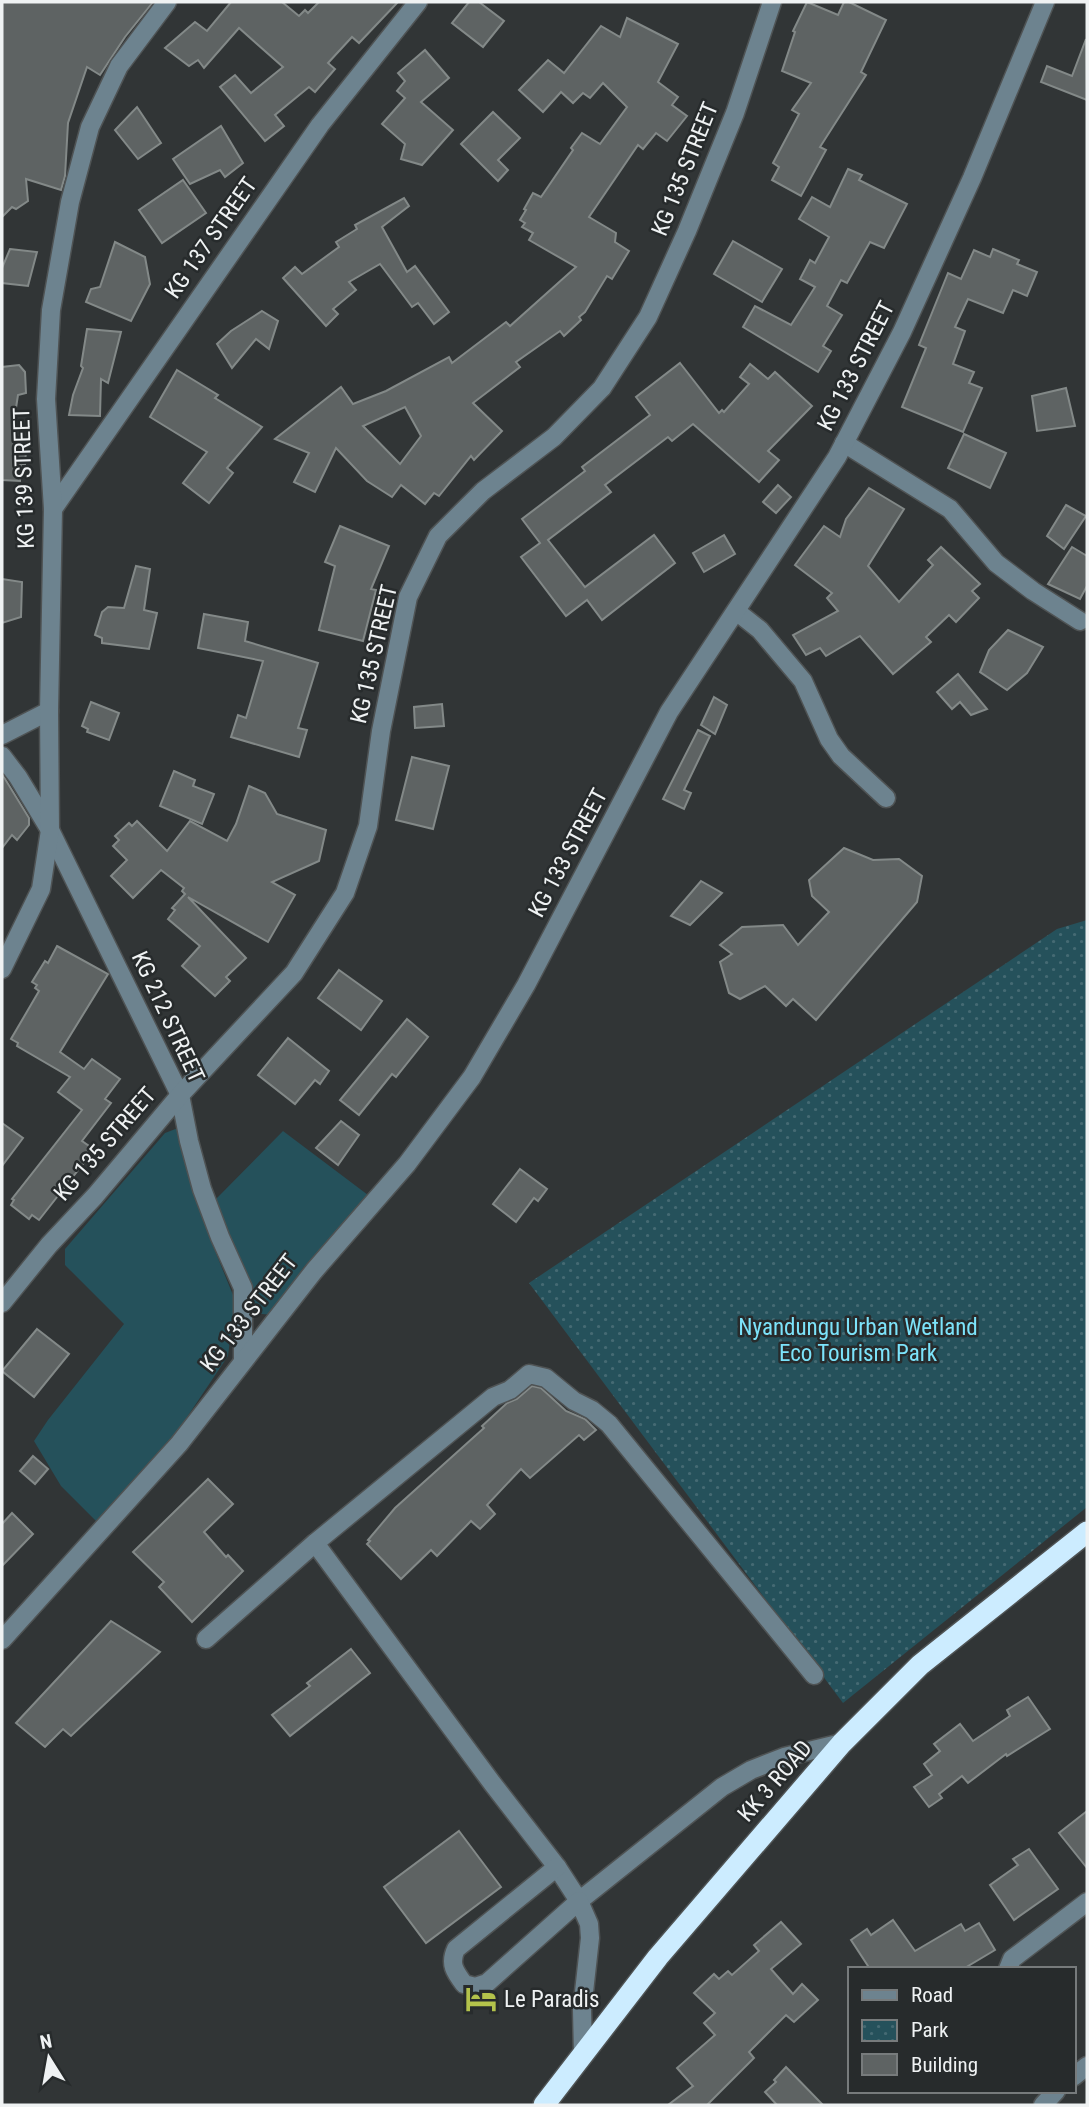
<svg xmlns="http://www.w3.org/2000/svg" width="1089" height="2107" viewBox="0 0 1089 2107" font-family="'Roboto Condensed',sans-serif">
  <style>
    .grass { fill: #25515b }
    .park { fill: url(#park-dots) }
    .building { fill: #5e6363; stroke: #838988; stroke-width: 2; fill-rule: evenodd }
    .lines { fill: none; stroke-linecap: round; stroke-linejoin: round }
    .minor-casing { stroke: #4f5354; stroke-width: 21 }
    .highway-casing { stroke: #4f5354; stroke-width: 24 }
    .minor { stroke: #6d838f; stroke-width: 18 }
    .highway { stroke: #ccecff; stroke-width: 21 }
    .labels { text-anchor: middle; dominant-baseline: central; stroke-width: 5; stroke-linejoin: round; paint-order: stroke }
    .street-label { font-size: 23px; fill: #eff2f3; stroke: #272b2c }
    .park-label { font-size: 23px; fill: #7ce3fa; stroke: #272b2c }
    .poi-label { font-size: 23px; fill: #eff2f3; stroke: #272b2c; text-anchor: start }
  </style>
  <defs>
    <pattern id="park-dots" width="8" height="8" patternUnits="userSpaceOnUse" patternTransform="scale(1.75)"><rect width="8" height="8" fill="#25515b"/><path d="M2 2h.1M6 6h.1" fill="none" stroke="#456a73" stroke-width="1.8" stroke-linecap="round"/></pattern>
  </defs>
  <rect width="100%" height="100%" fill="#313536"/>
  <!-- grass -->
  <g class="grass">
    <polygon points="178,1128 209,1236 235,1300 228,1356 179,1429 96,1521 61,1486 34,1441 48,1420 124,1324 65,1265 65,1249 165,1133"/>
    <polygon points="283,1131 368,1195 303,1268 273,1315 252,1313 254,1296 232,1247 216,1199"/>
  </g>
  <!-- park -->
  <polygon class="park" points="1087,920 1087,1507 843,1703 529,1283 1057,929"/>
  <!-- building -->
  <g class="building">
    <polygon points="2,2 153,2 125,37 100,75 87,67 68,123 65,176 61,190 26,179 28,201 16,209 12,207 2,217"/>
    <polygon points="231,2 282,2 299,16 305,10 308,13 319,2 398,2 359,43 352,37 328,63 335,69 315,92 309,87 275,115 284,126 265,141 220,87 235,75 251,93 283,67 239,28 204,68 198,60 189,66 165,48 195,22 207,31"/>
    <polygon points="469,2 479,2 504,21 483,47 452,23"/>
    <polygon points="807,2 838,15 844,2 849,2 886,20 861,72 866,75 820,147 826,150 801,196 772,180 779,167 773,163 799,114 792,110 811,83 782,71 795,32 793,31"/>
    <path d="M627 18 678 44 658 82 678 97 672 105 687 116 667 141 656 133 643 149 638 145 589 217 616 233 615 242 629 251 612 279 607 276 585 312 579 317 581 320 564 336 560 331 516 362 520 367 473 403 502 431 474 460 471 456 439 496 434 493 425 504 401 485 392 497 367 481 336 448 315 492 294 482 309 453 275 439 341 387 353 404 386 391 449 357 452 363 506 322 510 326 576 267 529 240 533 233 522 227 525 223 520 220 526 210 524 209 533 193 541 197 573 150 571 148 582 133 600 144 627 107 603 83 590 98 583 93 573 103 561 92 543 112 519 90 548 60 564 73 601 26 620 37ZM405 407 421 436 400 464 363 426Z"/>
    <polygon points="1086,39 1087,100 1041,82 1047,66 1072,76"/>
    <polygon points="425,50 449,78 421,102 453,130 422,165 401,159 405,144 382,124 405,98 397,91 405,81 398,73"/>
    <polygon points="137,107 161,143 138,159 115,130"/>
    <polygon points="493,112 520,138 498,160 508,170 498,181 461,144"/>
    <polygon points="221,126 243,163 225,177 220,170 190,184 173,159"/>
    <polygon points="848,169 862,175 859,180 907,204 884,248 870,242 847,283 841,280 827,306 842,315 823,346 831,351 818,372 743,327 755,306 791,325 815,287 800,279 810,260 815,263 829,237 799,219 812,197 830,207"/>
    <polygon points="183,180 206,213 162,243 139,210"/>
    <polygon points="404,198 409,206 382,227 407,272 415,266 449,312 434,324 418,303 412,307 380,264 349,282 356,290 333,309 338,314 326,326 283,278 295,267 302,274 339,247 336,242 357,229 355,225"/>
    <polygon points="733,241 782,269 762,302 714,274"/>
    <polygon points="115,242 145,257 150,284 131,321 86,302 91,289 100,287"/>
    <polygon points="10,249 37,252 28,286 2,283 2,268"/>
    <polygon points="993,249 1019,260 1017,264 1037,272 1027,296 1013,290 1003,313 968,299 955,327 965,331 953,364 974,372 969,383 982,388 963,432 902,407 926,348 919,345 948,273 961,279 974,250 990,257"/>
    <polygon points="262,311 278,321 269,349 256,339 232,368 217,344 231,331"/>
    <polygon points="87,329 121,332 108,383 101,379 100,416 69,415 73,395 83,368 81,366"/>
    <polygon points="680,363 719,413 722,410 724,412 749,384 740,377 750,364 768,379 775,372 812,406 768,451 779,460 759,482 693,424 672,441 668,437 605,485 611,492 548,540 585,587 654,535 675,563 602,620 587,600 566,616 521,557 540,543 522,519 585,471 582,467 650,415 636,397"/>
    <polygon points="19,365 25,372 26,393 18,395 13,427 21,427 21,437 27,438 25,464 21,464 20,481 2,480 2,367"/>
    <polygon points="177,370 218,395 215,398 262,427 227,468 233,473 209,503 183,483 207,452 150,417"/>
    <polygon points="1066,388 1075,426 1037,431 1032,396"/>
    <polygon points="964,434 1006,453 990,488 948,468"/>
    <polygon points="778,485 791,497 776,513 763,502"/>
    <polygon points="869,488 904,509 868,566 899,602 933,565 928,560 941,547 980,584 972,591 979,598 956,622 949,615 926,637 931,642 893,674 860,636 826,656 820,648 806,655 793,635 838,611 827,598 832,593 795,565 824,526 840,537 846,519"/>
    <polygon points="1066,505 1086,516 1064,549 1047,536"/>
    <polygon points="340,526 389,546 371,589 376,590 363,641 319,630 335,566 325,562"/>
    <polygon points="724,535 735,554 704,572 693,553"/>
    <polygon points="1072,547 1087,556 1087,586 1080,599 1048,584"/>
    <polygon points="136,566 150,569 144,610 157,613 149,649 102,643 102,638 95,635 102,612 108,607 124,608"/>
    <polygon points="2,579 22,582 21,617 2,623"/>
    <polygon points="204,614 248,622 245,641 318,663 298,728 307,730 299,757 231,737 238,715 246,718 263,661 198,648"/>
    <polygon points="1008,630 1043,647 1027,673 1007,690 980,672 989,650"/>
    <polygon points="958,674 987,709 971,715 960,702 952,709 937,692"/>
    <polygon points="714,697 727,705 715,734 701,725"/>
    <polygon points="91,702 119,713 109,740 87,732 88,729 82,726"/>
    <polygon points="442,704 444,726 415,728 414,707"/>
    <polygon points="698,730 710,736 684,790 691,793 684,809 663,799"/>
    <polygon points="412,757 449,766 433,829 396,820"/>
    <polygon points="174,771 195,780 193,786 214,794 202,824 160,806"/>
    <polygon points="2,774 29,818 29,825 17,840 12,835 2,848"/>
    <polygon points="249,786 265,793 277,814 326,830 319,861 272,882 295,895 268,942 188,897 246,958 226,977 230,981 215,996 182,966 200,946 168,919 175,910 172,908 185,894 182,891 184,888 161,870 133,898 111,876 127,860 113,846 119,840 115,836 129,823 132,826 137,821 167,851 190,821 227,841 236,824"/>
    <polygon points="844,848 873,860 899,859 922,876 917,902 816,1020 793,999 786,1006 765,986 740,999 729,993 720,962 732,954 720,945 742,927 783,925 798,945 829,912 812,896 809,880"/>
    <polygon points="701,881 722,893 690,925 671,916"/>
    <polygon points="57,946 108,974 60,1052 84,1069 92,1059 120,1079 105,1099 111,1103 82,1141 92,1148 84,1158 86,1160 39,1220 32,1215 29,1219 11,1205 14,1200 12,1199 82,1110 58,1092 70,1077 17,1046 18,1043 11,1039 39,991 35,988 37,985 32,982 45,961 48,963"/>
    <polygon points="339,970 382,1001 361,1030 318,998"/>
    <polygon points="407,1019 428,1037 396,1077 392,1074 359,1115 340,1100"/>
    <polygon points="288,1038 329,1071 320,1084 315,1080 295,1104 258,1075"/>
    <polygon points="341,1121 359,1135 338,1165 316,1148"/>
    <polygon points="2,1123 23,1138 2,1166"/>
    <polygon points="520,1169 547,1189 538,1201 534,1198 516,1222 493,1204"/>
    <polygon points="37,1329 69,1354 34,1397 2,1371"/>
    <polygon points="532,1386 541,1388 566,1411 585,1419 596,1430 584,1440 579,1435 530,1478 521,1469 487,1505 495,1514 480,1529 471,1521 437,1556 431,1550 401,1579 367,1544 370,1541 368,1540 395,1508 484,1428 482,1426 507,1403 517,1399"/>
    <polygon points="33,1456 48,1469 35,1484 20,1471"/>
    <polygon points="208,1479 233,1504 204,1532 226,1557 228,1555 243,1571 192,1622 159,1587 164,1582 133,1552"/>
    <polygon points="12,1513 33,1534 2,1566 2,1524"/>
    <polygon points="111,1621 160,1652 71,1736 63,1729 45,1747 16,1723"/>
    <polygon points="351,1649 370,1673 290,1736 272,1715 310,1686 307,1683"/>
    <polygon points="1028,1697 1050,1729 1007,1756 1006,1754 968,1783 962,1776 939,1794 942,1798 929,1807 914,1787 932,1775 924,1764 940,1751 934,1744 960,1724 973,1741 1010,1716 1007,1710"/>
    <polygon points="1087,1811 1087,1868 1059,1833"/>
    <polygon points="459,1831 501,1887 426,1943 384,1887"/>
    <polygon points="1029,1849 1058,1889 1014,1920 990,1885 1018,1865 1013,1859"/>
    <polygon points="893,1920 915,1951 961,1924 965,1931 979,1923 995,1950 963,1969 870,1969 851,1940 867,1929 871,1935"/>
    <polygon points="781,1922 801,1944 771,1969 793,1994 802,1984 818,2000 794,2022 786,2015 749,2052 754,2058 707,2105 668,2105 693,2086 677,2068 715,2035 704,2023 715,2013 694,1993 714,1974 719,1979 728,1971 732,1975 759,1951 754,1945"/>
    <polygon points="786,2067 823,2105 777,2105 765,2092 776,2082 774,2080"/>
  </g>
  <g class="lines">
    <defs>
      <g id="minor">
        <polyline points="844,443 950,509 996,563 1033,591 1080,621"/>
        <polyline points="53,509 320,125 418,2"/>
        <polyline points="736,611 760,630 803,681 829,739 841,756 886,798"/>
        <polyline points="2,735 49,711"/>
        <polyline points="2,756 18,777 50,830 180,1095 189,1141 202,1189 220,1237 243,1288 243,1359"/>
        <polyline points="2,969 41,889 50,830 49,711 53,509 46,399 51,310 70,202 90,127 119,66 167,2"/>
        <polyline points="2,1303 49,1245 95,1196 180,1095 294,973 345,893 368,826 381,731 408,597 438,536 483,491 554,437 602,388 648,317 687,231 735,113 772,2"/>
        <polyline points="315,1543 492,1783 557,1867 579,1901 722,1787 751,1770 784,1757 842,1743"/>
        <polyline points="206,1639 315,1543 493,1397 510,1390 529,1374 546,1378 574,1401 592,1410 609,1424 814,1675"/>
        <polyline points="2,1640 179,1444 314,1271 407,1164 472,1077 526,985 669,712 837,457 902,332 972,178 1045,2"/>
        <path d="M557 1867 456 1949C449 1964 455 1972 464 1984L475 1987 487 1983 579 1901 589 1924 590 1938 582 2010 583 2053"/>
        <polyline points="1008,1969 1012,1959 1087,1902"/>
        <polyline points="1073,2077 1087,2066"/>
        <polyline points="1043,2105 1056,2091"/>
      </g>
      <polyline id="highway" points="544,2105 658,1957 842,1743 920,1665 1087,1532"/>
    </defs>
    <!-- minor casing -->
    <use href="#minor" class="minor-casing"/>
    <!-- highway casing -->
    <use href="#highway" class="highway-casing"/>
    <!-- minor -->
    <use href="#minor" class="minor"/>
    <!-- highway -->
    <use href="#highway" class="highway"/>
  </g>
  <!-- icons -->
  <defs>
    <symbol id="hotel-bare" viewBox="-9 -9 18 18"><path d="M-6-4.5h1.5V1H6V5H4.5V3h-9V5H-6ZM-4 0a1.8 1.8 0 1 1 3.6 0ZM.5 0V-2.5h3Q6-2.5 6 0Z" fill="#b3c24b" stroke="#272b2c" stroke-width="2.5" paint-order="stroke"/></symbol>
  </defs>
  <g fill-rule="evenodd">
    <use href="#hotel-bare" x="459" y="1977" width="44" height="44"/>
  </g>
  <g class="labels">
    <!-- street labels -->
    <g class="street-label">
      <text transform="translate(685 169) rotate(-68)">KG 135 STREET</text>
      <text transform="translate(211 238) rotate(-55)">KG 137 STREET</text>
      <text transform="translate(856 366) rotate(-63)">KG 133 STREET</text>
      <text transform="translate(24 478) rotate(-92)">KG 139 STREET</text>
      <text transform="translate(374 654) rotate(-77)">KG 135 STREET</text>
      <text transform="translate(568 853) rotate(-62)">KG 133 STREET</text>
      <text transform="translate(168 1017) rotate(65)">KG 212 STREET</text>
      <text transform="translate(105 1144) rotate(-49)">KG 135 STREET</text>
      <text transform="translate(249 1313) rotate(-52)">KG 133 STREET</text>
      <text transform="translate(775 1781) rotate(-49)">KK 3 ROAD</text>
    </g>
    <!-- park labels -->
    <g class="park-label">
      <text x="858" y="1327">Nyandungu Urban Wetland<tspan x="858" dy="26">Eco Tourism Park</tspan></text>
    </g>
    <!-- poi labels -->
    <g class="poi-label">
      <text x="504" y="1999">Le Paradis</text>
    </g>
  </g>
  <!-- border -->
  <rect width="1089" height="2107" fill="none" stroke="#eff2f3" stroke-width="7"/>
  <!-- legend -->
  <rect x="848" y="1967" width="228" height="126" fill="#272b2c" stroke="#777b7c" stroke-width="2"/>
  <rect x="862" y="1990" width="35" height="10" fill="#6d838f" stroke="#777b7c" stroke-width="2"/>
  <text x="911" y="2002" font-size="21" fill="#eff2f3">Road</text>
  <rect x="862" y="2020" width="35" height="21" fill="url(#park-dots)" stroke="#777b7c" stroke-width="2"/>
  <text x="911" y="2037" font-size="21" fill="#eff2f3">Park</text>
  <rect x="862" y="2054" width="35" height="21" fill="#5e6363" stroke="#777b7c" stroke-width="2"/>
  <text x="911" y="2072" font-size="21" fill="#eff2f3">Building</text>
  <!-- north arrow -->
  <g transform="translate(49 2058) rotate(349)" stroke="#272b2c" stroke-width="5" paint-order="stroke">
  <path d="M0-5L12 26L0 18L-12 26Z" fill="#eff2f3"/>
  <text y="-10" font-size="19" font-weight="bold" text-anchor="middle" fill="#eff2f3">N</text>
  </g>
</svg>
